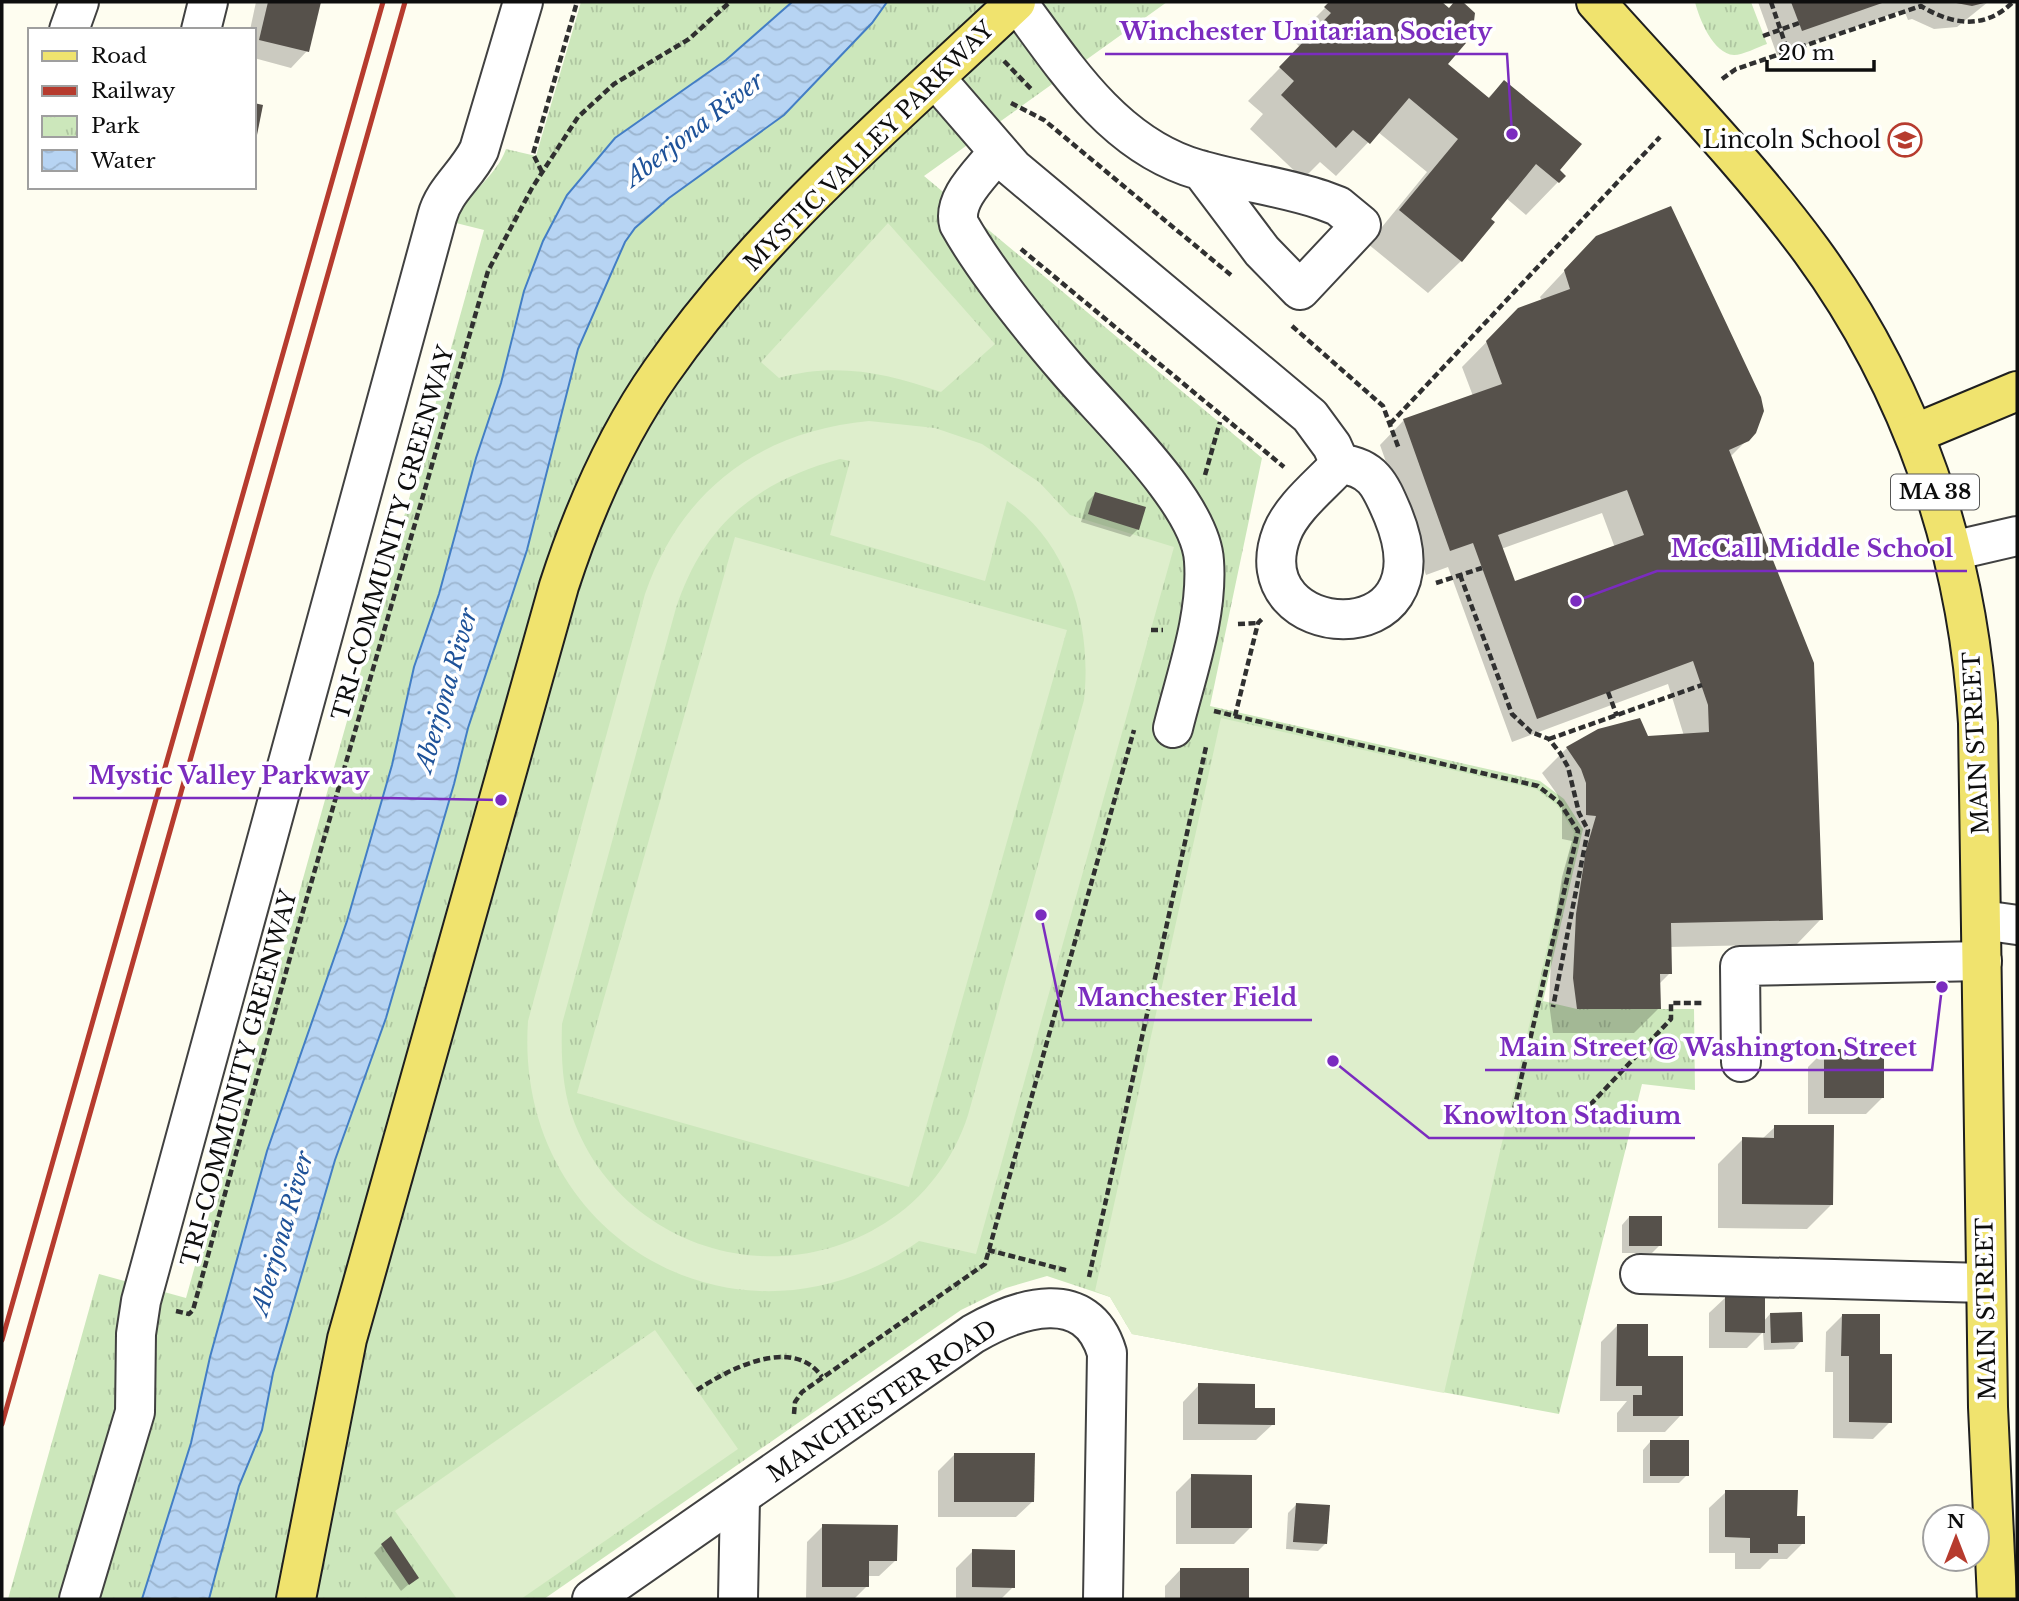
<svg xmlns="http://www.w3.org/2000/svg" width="2019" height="1601" viewBox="0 0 2019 1601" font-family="'Libre Baskerville',serif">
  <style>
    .park { fill: url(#park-tufts) }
    .pitch { fill: #deeecc; fill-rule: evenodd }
    .water { fill: url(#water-waves); stroke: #437ec5; stroke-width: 2 }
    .shadow { fill: #0003; fill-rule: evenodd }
    .building { fill: #56514b; fill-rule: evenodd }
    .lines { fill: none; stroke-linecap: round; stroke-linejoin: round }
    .minor-casing { stroke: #414141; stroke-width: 42 }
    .major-casing { stroke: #1f1f1f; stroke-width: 42 }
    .path { stroke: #303030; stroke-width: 4.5; stroke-dasharray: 7 3.5; stroke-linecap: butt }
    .minor { stroke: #fff; stroke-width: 38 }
    .major { stroke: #f0e36e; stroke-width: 38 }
    .rail { stroke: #b63b2e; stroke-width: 5 }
    .labels { text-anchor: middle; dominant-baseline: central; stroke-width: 7; stroke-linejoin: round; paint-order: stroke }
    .shield { fill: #fff; stroke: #565656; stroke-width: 2 }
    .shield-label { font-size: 21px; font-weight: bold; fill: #0e0e0e }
    .poi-label { font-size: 23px; fill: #0e0e0e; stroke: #fff; text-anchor: end }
    .street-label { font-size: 23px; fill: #0e0e0e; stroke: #fff }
    .water-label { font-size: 24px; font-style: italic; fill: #1e5299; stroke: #fff }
    .leader { fill: none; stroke: #7b2cbf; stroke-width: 2.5 }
    .callout-dot { fill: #7b2cbf; stroke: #fff; stroke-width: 2.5 }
    .callout-label { font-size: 24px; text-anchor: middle; font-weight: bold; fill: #7b2cbf; stroke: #fff; stroke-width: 7; stroke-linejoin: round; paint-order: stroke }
  </style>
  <defs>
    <pattern id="park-tufts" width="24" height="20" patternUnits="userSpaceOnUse" patternTransform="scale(1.75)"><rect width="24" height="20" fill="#cce7bb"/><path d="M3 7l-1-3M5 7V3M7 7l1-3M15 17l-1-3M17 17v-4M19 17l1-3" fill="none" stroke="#aec5a0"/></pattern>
    <pattern id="water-waves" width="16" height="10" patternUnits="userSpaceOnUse" patternTransform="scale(1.75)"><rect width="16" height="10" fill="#b7d4f3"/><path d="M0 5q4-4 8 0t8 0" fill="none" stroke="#9cb5cf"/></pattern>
  </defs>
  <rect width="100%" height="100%" fill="#fefdf0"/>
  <!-- park -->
  <g class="park">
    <path d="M581 2H792L726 60 615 138 567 194 543 241 524 291 501 383 476 458 439 594 414 667 392 764 347 921 294 1076 210 1357 191 1443 142 1599H8L99 1274 186 1298 484 230 456 223C465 193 496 178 506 149L536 156Z"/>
    <polygon points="887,2 1167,2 924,176 1262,458 1210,706 1540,781 1564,799 1583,829 1543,1001 1577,1009 1694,1009 1695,1090 1642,1084 1559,1414 1132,1334 1110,1297 1047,1276 1006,1288 961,1310 544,1599 209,1599 239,1486 262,1430 273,1373 335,1160 386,1018 468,728 527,550 578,349 625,242 635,228 669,198 784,115 872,23"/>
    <path d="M1695 2H1751L1767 44C1758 47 1743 55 1734 55 1713 54 1699 18 1695 2Z"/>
  </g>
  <!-- pitch -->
  <g class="pitch">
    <path d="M888 223 995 344 941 392C886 373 836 362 779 378L761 362Z"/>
    <path d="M869 421 935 428 982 444 1039 482 1070 515 1174 547 976 1254 919 1241C741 1368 513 1239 528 1021L645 594C681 490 760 431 869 421ZM840 459 850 461 830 535 985 581 1007 501C1070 544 1092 627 1084 700L968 1115C954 1159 924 1199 885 1223 773 1294 624 1247 575 1124 562 1091 561 1058 562 1024L676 608C704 524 756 482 840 459Z"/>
    <polygon points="735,537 1067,630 909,1187 577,1093"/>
    <polygon points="1221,718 1536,789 1557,805 1574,832 1444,1393 1132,1334 1110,1297 1095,1291"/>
    <polygon points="655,1330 738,1449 521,1599 457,1599 395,1511"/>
  </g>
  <!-- water -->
  <polygon class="water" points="792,2 887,2 872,23 784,115 669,198 635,228 625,242 578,349 527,550 468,728 454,784 386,1018 335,1160 273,1373 262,1430 239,1486 209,1599 142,1599 191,1443 210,1357 267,1151 347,921 392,765 414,667 439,594 476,458 501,383 524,291 543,241 567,195 615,138 726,60"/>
  <!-- shadow -->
  <g class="shadow">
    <polygon points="256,2 319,2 307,51 291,68 254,58 254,30 250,30"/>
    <polygon points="1331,2 1440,2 1449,10 1457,38 1446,64 1487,99 1504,82 1557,171 1558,182 1526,215 1506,198 1461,261 1428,293 1368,244 1427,172 1378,132 1336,176 1320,162 1303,179 1250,129 1263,114 1248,101 1300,47 1293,40"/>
    <polygon points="1758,2 1988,2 1957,27 1934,29 1912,19 1908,20 1904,10 1777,55"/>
    <path d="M1572 263 1755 432 1730 457 1821 919 1797 944 1669 947 1670 973 1659 984V1008L1634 1033H1553L1549 1003 1552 940 1562 877 1572 841 1562 839V808L1557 794 1542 773 1567 748 1599 731 1646 738 1684 736 1668 684 1512 742 1448 567 1426 575 1380 445 1404 420 1473 396 1462 367 1519 309 1542 301 1540 297ZM1602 513 1615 548 1514 583 1501 549Z"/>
    <polygon points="1095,494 1138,529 1130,537 1081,522 1087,502"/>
    <polygon points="1824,1051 1882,1098 1866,1114 1808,1114 1808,1067"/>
    <polygon points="1775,1127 1832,1204 1807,1229 1718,1228 1718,1164 1743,1139 1762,1139"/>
    <polygon points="1629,1217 1660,1245 1652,1253 1622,1253 1622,1225"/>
    <polygon points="1726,1297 1763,1322 1770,1314 1801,1341 1794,1349 1764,1350 1763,1332 1747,1348 1709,1348 1709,1313"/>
    <polygon points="1842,1316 1879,1356 1890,1422 1873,1439 1833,1438 1833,1372 1825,1372 1826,1332"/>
    <polygon points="1617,1326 1646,1358 1681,1415 1665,1432 1617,1432 1617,1413 1627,1401 1600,1401 1601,1342"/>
    <polygon points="1199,1385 1254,1410 1273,1424 1256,1440 1183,1440 1183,1402"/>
    <polygon points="1650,1442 1687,1475 1679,1483 1643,1483 1643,1450"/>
    <polygon points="954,1455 1033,1501 1016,1517 938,1517 938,1471"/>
    <polygon points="1192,1476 1251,1527 1234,1544 1176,1544 1176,1492"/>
    <polygon points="1726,1492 1795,1518 1803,1543 1787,1559 1770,1559 1760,1569 1735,1569 1735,1553 1709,1553 1709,1508"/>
    <polygon points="1296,1505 1326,1543 1318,1551 1286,1549 1288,1513"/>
    <polygon points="823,1526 896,1560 879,1576 867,1576 867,1586 854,1599 806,1599 807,1542"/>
    <polygon points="382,1545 417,1577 401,1591 374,1553"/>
    <polygon points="973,1551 1013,1587 1001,1599 956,1599 956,1568"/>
    <polygon points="1181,1569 1247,1569 1247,1599 1165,1599 1165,1586"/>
  </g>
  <!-- building -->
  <g class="building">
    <polygon points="268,2 321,2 309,52 259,40"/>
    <polygon points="1329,2 1442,2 1449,8 1454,2 1463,2 1475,13 1474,21 1460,38 1466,43 1448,64 1489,98 1504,80 1582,144 1560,170 1566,176 1559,183 1536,164 1491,219 1495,222 1462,262 1399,210 1458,139 1409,98 1370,144 1353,130 1336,148 1281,95 1294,81 1279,67 1331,13 1324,7"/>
    <polygon points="1791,2 1885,2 1802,31"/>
    <polygon points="1951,2 1984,2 1984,3 1972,6"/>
    <polygon points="254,103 263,105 255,145 254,145"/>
    <path d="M1671 206 1761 397 1764 411 1756 433 1749 441 1729 450 1814 663 1823 920 1671 923 1672 974H1660L1661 1009H1577L1573 978 1576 914 1586 850 1596 816 1586 815V783L1581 769 1566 747 1598 729 1640 718 1648 736 1709 732 1708 705 1693 661 1537 719 1473 543 1450 551 1403 419 1502 384 1486 341 1518 308 1570 289 1564 270 1596 236ZM1627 490 1644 535 1515 581 1498 535Z"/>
    <polygon points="1095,492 1146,507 1139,530 1088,514"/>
    <rect x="1824" y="1049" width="60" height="49"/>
    <polygon points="1774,1125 1834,1125 1833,1205 1742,1204 1742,1137 1774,1138"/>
    <rect x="1629" y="1216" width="33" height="30"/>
    <polygon points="1725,1295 1765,1295 1765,1333 1725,1332"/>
    <polygon points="1802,1312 1803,1342 1771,1343 1770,1313"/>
    <polygon points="1842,1314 1880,1314 1880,1354 1892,1354 1892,1423 1849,1422 1849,1356 1841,1356"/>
    <polygon points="1617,1324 1648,1324 1648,1356 1683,1356 1683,1416 1633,1416 1633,1395 1642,1395 1642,1386 1616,1386"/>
    <polygon points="1198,1383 1255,1384 1255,1408 1275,1408 1275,1425 1198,1424"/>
    <rect x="1650" y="1440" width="39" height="36"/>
    <polygon points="954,1453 1035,1453 1034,1502 954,1502"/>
    <polygon points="1191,1474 1252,1475 1252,1528 1191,1528"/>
    <polygon points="1725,1490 1798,1490 1797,1516 1805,1516 1805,1544 1778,1544 1778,1553 1750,1553 1750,1538 1725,1537"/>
    <polygon points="1296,1503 1330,1505 1327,1544 1293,1542"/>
    <polygon points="822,1524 898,1525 897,1561 869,1561 869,1587 822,1587"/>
    <polygon points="391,1536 419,1578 409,1585 381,1544"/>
    <polygon points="972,1549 1015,1550 1015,1588 972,1587"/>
    <rect x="1180" y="1568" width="69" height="31"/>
  </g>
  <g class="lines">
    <defs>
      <g id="minor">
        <path d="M1017 2C1064 65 1109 138 1187 166 1231 181 1278 185 1322 200L1338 206 1361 225 1300 290 1262 251 1201 170"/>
        <polyline points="69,30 79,2"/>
        <polyline points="201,30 208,2"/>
        <polyline points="935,78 1013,168 1310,416 1332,446 1340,464"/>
        <path d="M997 153C983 172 952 198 959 224 986 272 1031 327 1067 369 1105 414 1201 503 1204 561 1208 616 1186 675 1173 728"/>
        <path d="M1340 464C1374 467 1381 487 1393 515 1452 659 1239 643 1282 533 1292 507 1322 484 1340 464Z"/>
        <polyline points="1952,551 2017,536"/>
        <polyline points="1982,920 2017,925"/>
        <polyline points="1741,1062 1740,966 1982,961"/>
        <polyline points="1640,1274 1985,1283"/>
        <path d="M79 1599 135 1412 136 1334 141 1301 437 217C444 190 466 176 479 150L523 2"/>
        <path d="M592 1599 973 1334C1018 1308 1087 1285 1107 1353L1103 1599"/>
        <polyline points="738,1599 740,1498"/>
      </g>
      <g id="major">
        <path d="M1596 2C1668 83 1746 162 1811 250 1912 388 1968 552 1978 723L1988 1407 1997 1599"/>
        <polyline points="1914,434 2017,391"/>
        <path d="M296 1599 347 1339 559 586C583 512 616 436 661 372 759 231 893 118 1016 2"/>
      </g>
    </defs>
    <!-- minor casing -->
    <use href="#minor" class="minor-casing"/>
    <!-- major casing -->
    <use href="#major" class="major-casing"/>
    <!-- path -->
    <g class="path">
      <polyline points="1771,2 1788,52"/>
      <polyline points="1763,36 1799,23"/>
      <polyline points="1004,61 1033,91"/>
      <path d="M1722 79 1736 69 1921 6C1952 25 1985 30 2013 2"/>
      <polyline points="1011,103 1044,120 1232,276"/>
      <polyline points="542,172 533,154 577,2"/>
      <polyline points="1021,249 1284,467"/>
      <polyline points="1292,326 1383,406 1399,449"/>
      <polyline points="1390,424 1660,137"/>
      <polyline points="1205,475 1220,422"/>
      <polyline points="1460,575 1512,714 1531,732 1549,739 1560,753 1568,767 1579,813 1588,830 1553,1007"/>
      <polyline points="1436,583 1482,568"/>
      <polyline points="1238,624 1258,623"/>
      <polyline points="1151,630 1163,630"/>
      <polyline points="1608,692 1617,716"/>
      <polyline points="1214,711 1235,716 1258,623 1263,618"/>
      <polyline points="1235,716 1538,786 1560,803 1578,831 1513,1114"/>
      <polyline points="1549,739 1702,685"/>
      <polyline points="1590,1105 1671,1019 1671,1003 1704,1003"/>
      <polyline points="988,1250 1069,1271"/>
      <polyline points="1089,1277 1206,747"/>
      <polyline points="176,1311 189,1314 193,1310 297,932 488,271 532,188 578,117 614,84 689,39 730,2"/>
      <path d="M697 1390C729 1369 793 1335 822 1377"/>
      <polyline points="794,1414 795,1402 802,1392 985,1264 1134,730"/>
    </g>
    <!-- minor -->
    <use href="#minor" class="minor"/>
    <!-- major -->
    <use href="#major" class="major"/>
    <!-- rail -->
    <g class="rail">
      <polyline points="2,1340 383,2"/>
      <polyline points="2,1424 405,2"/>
    </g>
  </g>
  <!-- icons -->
  <defs>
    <symbol id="school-ring" viewBox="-11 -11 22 22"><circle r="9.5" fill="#fff" stroke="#b63b2e" stroke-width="1.5"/><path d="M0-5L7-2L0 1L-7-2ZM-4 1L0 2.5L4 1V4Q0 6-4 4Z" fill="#b63b2e"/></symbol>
  </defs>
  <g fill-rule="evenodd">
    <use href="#school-ring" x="1886" y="121" width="38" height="38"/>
  </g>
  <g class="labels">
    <!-- shield labels -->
    <rect class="shield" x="1891" y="474.5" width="88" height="35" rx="5"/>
    <g class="shield-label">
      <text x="1935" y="492">MA 38</text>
    </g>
    <!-- poi labels -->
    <g class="poi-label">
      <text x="1881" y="140">Lincoln School</text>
    </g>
    <!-- street labels -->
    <g class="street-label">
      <text transform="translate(869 146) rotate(-45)">MYSTIC VALLEY PARKWAY</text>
      <text transform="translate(393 533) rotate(-74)">TRI-COMMUNITY GREENWAY</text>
      <text transform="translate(1976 743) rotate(-93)">MAIN STREET</text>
      <text transform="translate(239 1078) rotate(-75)">TRI-COMMUNITY GREENWAY</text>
      <text transform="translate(1986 1309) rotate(-91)">MAIN STREET</text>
      <text transform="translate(882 1401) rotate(-34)">MANCHESTER ROAD</text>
    </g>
    <!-- water labels -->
    <g class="water-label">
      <text transform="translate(694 129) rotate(-38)">Aberjona River</text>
      <text transform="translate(446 690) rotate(-74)">Aberjona River</text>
      <text transform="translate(282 1233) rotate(-74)">Aberjona River</text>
    </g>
  </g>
  <!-- callouts -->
  <path class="leader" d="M1512 134L1507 54H1105M1576 601L1657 571H1967M501 800L384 798H73M1041 915L1063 1020H1312M1942 987L1932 1070H1485M1333 1061L1429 1138H1695"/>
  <g class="callout-dot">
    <circle cx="1512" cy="134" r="7"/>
    <circle cx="1576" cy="601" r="7"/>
    <circle cx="501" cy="800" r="7"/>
    <circle cx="1041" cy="915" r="7"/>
    <circle cx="1942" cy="987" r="7"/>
    <circle cx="1333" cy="1061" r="7"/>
  </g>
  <g class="callout-label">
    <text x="1306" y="40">Winchester Unitarian Society</text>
    <text x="1812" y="557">McCall Middle School</text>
    <text x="229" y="784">Mystic Valley Parkway</text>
    <text x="1187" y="1006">Manchester Field</text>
    <text x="1708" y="1056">Main Street @ Washington Street</text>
    <text x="1562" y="1124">Knowlton Stadium</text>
  </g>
  <!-- border -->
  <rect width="2019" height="1601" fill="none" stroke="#0e0e0e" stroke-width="7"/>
  <!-- legend -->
  <rect x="28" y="28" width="228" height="161" fill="#ffffff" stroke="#9f9f9f" stroke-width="2"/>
  <rect x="42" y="51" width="35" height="10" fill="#f0e36e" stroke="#9f9f9f" stroke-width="2"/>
  <text x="91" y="63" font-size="21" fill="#0e0e0e">Road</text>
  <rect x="42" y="86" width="35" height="10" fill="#b63b2e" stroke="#9f9f9f" stroke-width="2"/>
  <text x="91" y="98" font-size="21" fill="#0e0e0e">Railway</text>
  <rect x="42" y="116" width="35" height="21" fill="url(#park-tufts)" stroke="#9f9f9f" stroke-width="2"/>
  <text x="91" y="133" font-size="21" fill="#0e0e0e">Park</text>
  <rect x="42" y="150" width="35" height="21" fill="url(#water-waves)" stroke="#9f9f9f" stroke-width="2"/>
  <text x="91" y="168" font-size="21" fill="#0e0e0e">Water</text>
  <!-- north arrow -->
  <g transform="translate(1956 1538)"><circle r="33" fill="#ffffff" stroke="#9f9f9f" stroke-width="2"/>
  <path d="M0-5L12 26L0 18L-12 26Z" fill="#b63b2e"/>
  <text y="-10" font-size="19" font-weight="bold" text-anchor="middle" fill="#0e0e0e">N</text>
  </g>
  <!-- scale -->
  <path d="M1767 60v10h107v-10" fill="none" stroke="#0e0e0e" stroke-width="3.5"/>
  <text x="1778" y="60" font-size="21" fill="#0e0e0e" stroke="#ffffff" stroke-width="5" paint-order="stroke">20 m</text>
</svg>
